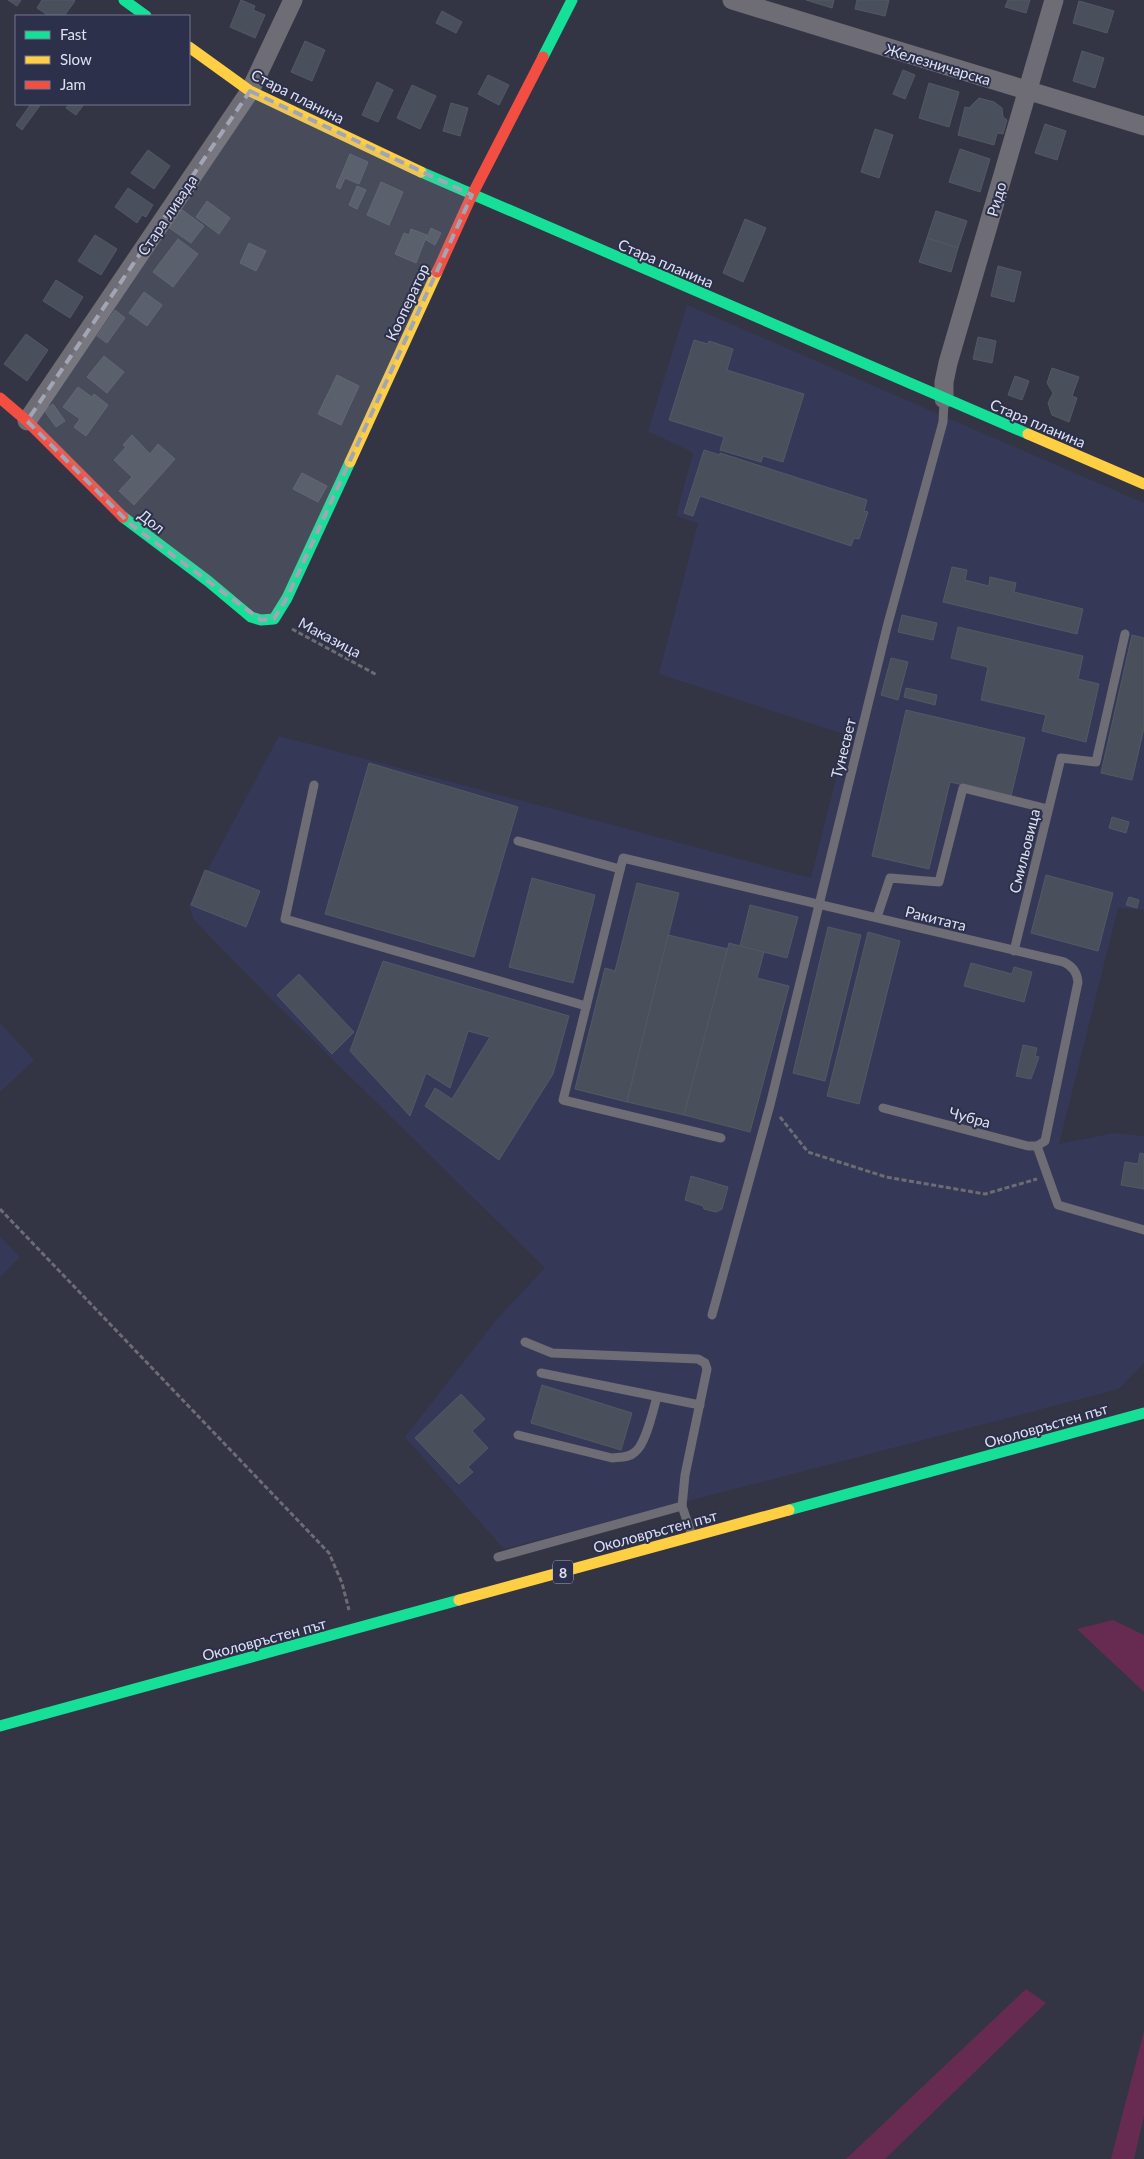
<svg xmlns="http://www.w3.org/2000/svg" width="1144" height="2159" viewBox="0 0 1144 2159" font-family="Lato,sans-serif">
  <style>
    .built { fill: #363857 }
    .green { fill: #672b51 }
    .building { fill: #4a505b; stroke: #535964 }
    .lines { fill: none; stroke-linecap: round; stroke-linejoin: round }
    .path { stroke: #6d6c75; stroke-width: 3; stroke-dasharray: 5 2.5; stroke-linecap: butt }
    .lane { stroke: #6e6c74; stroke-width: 9 }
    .street { stroke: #6e6c74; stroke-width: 19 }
    .fast { stroke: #16e098; stroke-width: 11 }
    .slow { stroke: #ffcf43; stroke-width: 11 }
    .jam { stroke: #f24e42; stroke-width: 11 }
    .marked { fill: #a2a5b5; fill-opacity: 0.2; stroke: #a2a5b5; stroke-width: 4; stroke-dasharray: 10 6; stroke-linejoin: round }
    .labels { text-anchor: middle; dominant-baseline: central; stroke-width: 4; stroke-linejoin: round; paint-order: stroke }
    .shield { fill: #2d304a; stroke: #a9acc0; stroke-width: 1 }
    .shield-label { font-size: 14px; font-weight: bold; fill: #dee1f2 }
    .street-label { font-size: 15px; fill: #dee1f2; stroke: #2d304a }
  </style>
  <rect width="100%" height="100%" fill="#333544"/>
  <!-- built -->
  <g class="built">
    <polygon points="687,305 1144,503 1144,910 1118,908 1059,1144 1114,1133 1144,1136 1144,1363 1119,1389 504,1549 405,1437 498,1318 545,1268 272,1000 194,920 189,905 279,736 811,878 847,735 659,674 698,523 676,516 693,453 648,431"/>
    <polygon points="0,1023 34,1060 0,1092"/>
    <polygon points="0,1236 20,1257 0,1277"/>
  </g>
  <!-- green -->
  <g class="green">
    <polygon points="1113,1620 1144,1635 1144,1692 1077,1629"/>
    <polygon points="1026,1989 1046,2003 885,2159 846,2159"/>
    <polygon points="1144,2031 1144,2116 1134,2159 1111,2159"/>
  </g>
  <!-- building -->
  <g class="building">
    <polygon points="8,0 21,0 17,6"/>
    <polygon points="42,0 74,0 75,1 64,16 49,16 37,8"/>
    <polygon points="241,0 255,6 253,10 265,15 255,38 230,27"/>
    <polygon points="806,0 834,0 832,8"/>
    <polygon points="857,0 889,0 885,16 855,9"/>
    <polygon points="1008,0 1030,0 1026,13 1005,7"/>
    <polygon points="1079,1 1114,11 1107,33 1073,23"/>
    <polygon points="442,11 462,22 456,33 436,23"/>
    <polygon points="305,41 325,50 312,81 291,72"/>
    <polygon points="1082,51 1104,58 1095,88 1073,81"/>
    <polygon points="903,70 915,75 905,99 893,94"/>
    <polygon points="488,75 509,85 499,105 478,94"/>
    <polygon points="377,82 393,90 378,122 362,115"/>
    <polygon points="929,83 959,92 949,127 919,118"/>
    <polygon points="412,85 436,96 420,129 397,118"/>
    <polygon points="979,98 994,102 1002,108 1003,117 1007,120 1003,134 997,133 994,145 958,135 965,107 969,108"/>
    <polygon points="451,103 468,108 460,136 443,131"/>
    <polygon points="31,104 41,104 22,130 16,125"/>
    <polygon points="69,104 84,104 76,115 66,108"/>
    <polygon points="1045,124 1066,131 1057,160 1035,153"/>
    <polygon points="875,129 893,135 879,178 861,172"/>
    <polygon points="960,149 990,159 980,192 949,182"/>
    <polygon points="148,150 170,166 154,189 131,173"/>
    <polygon points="350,154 368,162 359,184 345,178 340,189 336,187"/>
    <polygon points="381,182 403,192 389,225 367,215"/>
    <polygon points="357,186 366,190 357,209 349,205"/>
    <polygon points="128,188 153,205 146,217 142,215 137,223 115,207"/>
    <polygon points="207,201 230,218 219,234 196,217"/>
    <polygon points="181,209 204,226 191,243 168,227"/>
    <polygon points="936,211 967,221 958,248 927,238"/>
    <polygon points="745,219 766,228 743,282 723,273"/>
    <polygon points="431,228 441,233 435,245 426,240"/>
    <polygon points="411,229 427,235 416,263 395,254 404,233 409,235"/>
    <polygon points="95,235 117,249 101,275 78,261"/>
    <polygon points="927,238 958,248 951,272 919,262"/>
    <polygon points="178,239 198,254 173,287 153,272"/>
    <polygon points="249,243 266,251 256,271 240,263"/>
    <polygon points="998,266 1021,272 1014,302 991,296"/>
    <polygon points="56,280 83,297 70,318 43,301"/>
    <polygon points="144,292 162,305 147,326 129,313"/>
    <polygon points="115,310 125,318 107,343 97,336"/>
    <polygon points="26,334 48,350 27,381 4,364"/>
    <polygon points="978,337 996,341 992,363 973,359"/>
    <polygon points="694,340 708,344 709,341 733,349 727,370 804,394 783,462 763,456 761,462 720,450 724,437 669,420"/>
    <polygon points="104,356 124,372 107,393 87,377"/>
    <polygon points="1052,368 1079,377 1072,396 1077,398 1069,422 1052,415 1048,403 1053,393 1047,383"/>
    <polygon points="337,375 359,386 341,425 318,414"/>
    <polygon points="1015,376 1029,381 1022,400 1008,395"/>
    <polygon points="78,387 92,397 94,394 108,405 86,436 74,427 80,419 63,407"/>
    <polygon points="53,404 65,421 56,427 44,410"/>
    <polygon points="132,435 150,454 158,444 175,459 134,505 119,491 132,477 114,460 126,447 123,445"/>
    <polygon points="704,450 720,455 720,453 867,500 864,511 868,512 859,539 854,538 851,546 700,496 693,516 684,513"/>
    <polygon points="302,473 327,486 318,502 293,489"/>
    <polygon points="952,567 967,570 965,580 989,586 990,577 1016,583 1014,592 1083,609 1077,634 943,602"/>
    <polygon points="902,615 937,623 933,640 898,632"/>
    <polygon points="958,627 1083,656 1078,679 1099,684 1086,742 1042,731 1046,715 981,700 988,667 951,658"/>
    <polygon points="1132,635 1144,638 1144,728 1132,780 1101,773"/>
    <polygon points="891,658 908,662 898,700 881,695"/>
    <polygon points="906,688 937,695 935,705 904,697"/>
    <polygon points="906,710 1025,738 1011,796 950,782 929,869 872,856"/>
    <polygon points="369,763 518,807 474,957 325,914"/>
    <polygon points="1112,817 1129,822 1126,833 1109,828"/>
    <polygon points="205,870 260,891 246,927 191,905"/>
    <polygon points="1046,875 1113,893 1098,951 1031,933"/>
    <polygon points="532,878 595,895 573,983 509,967"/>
    <polygon points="637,883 679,893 627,1102 575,1089 605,968 615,971"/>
    <polygon points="1129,897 1139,900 1137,908 1126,905"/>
    <polygon points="750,905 798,917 787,958 740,946"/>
    <polygon points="828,927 861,935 825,1081 793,1073"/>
    <polygon points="868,932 900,941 859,1104 827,1096"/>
    <polygon points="668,935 728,949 684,1115 627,1102"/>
    <polygon points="729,943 764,952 757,978 789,986 750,1132 684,1115"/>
    <polygon points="383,961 569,1016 553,1074 499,1160 425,1106 435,1088 452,1099 490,1037 468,1031 450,1088 426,1073 410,1116 350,1051"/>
    <polygon points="971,963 1012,974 1014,967 1032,972 1024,1002 964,986"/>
    <polygon points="299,974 354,1032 332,1054 277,995"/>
    <polygon points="1023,1045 1037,1048 1035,1056 1039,1057 1031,1079 1016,1076"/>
    <polygon points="1140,1153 1144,1154 1144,1189 1121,1185 1125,1162 1138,1164"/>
    <polygon points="691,1176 728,1187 722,1209 716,1212 704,1209 703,1206 685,1200"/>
    <polygon points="542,1385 632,1413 621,1450 531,1423"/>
    <polygon points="461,1394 485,1419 472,1431 488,1448 468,1467 473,1472 459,1484 415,1438"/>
  </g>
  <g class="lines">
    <!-- path -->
    <g class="path">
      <polyline points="292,629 377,675"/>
      <polyline points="780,1117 808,1152 886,1177 985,1194 1037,1179"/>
      <polyline points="0,1209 329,1553 342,1583 349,1610"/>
    </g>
    <!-- lane -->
    <g class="lane">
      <polyline points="314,785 285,919 586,1006"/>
      <polyline points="518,841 620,869"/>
      <polyline points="877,917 890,878 939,882 963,788 1048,809"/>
      <polyline points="1014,951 1061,758 1096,762 1125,634"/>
      <path d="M721 1138 563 1100 623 858 1064 962C1073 967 1077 972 1078 982L1045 1141 1037 1146H1028L883 1108"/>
      <polyline points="1037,1146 1058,1205 1144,1230"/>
      <polyline points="712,1315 770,1105 887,627 943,422 944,402"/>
      <polyline points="525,1342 552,1353 698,1359 705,1363 707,1369 685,1475 682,1506 691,1533"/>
      <polyline points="541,1373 700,1405"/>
      <path d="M518 1435 612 1458C620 1457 629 1458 635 1452 646 1444 653 1410 657 1397"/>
      <polyline points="498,1557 682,1506"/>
    </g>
    <!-- street -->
    <g class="street">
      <polyline points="732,0 1144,126"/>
      <polyline points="944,399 944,382 948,363 1054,0"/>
      <polyline points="27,421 250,91 293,0"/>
    </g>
    <!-- fast -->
    <g class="fast">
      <polyline points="124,0 146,16"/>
      <polyline points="543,57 572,0"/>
      <polyline points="421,172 1028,434"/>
      <polyline points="123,517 208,581 251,617 261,620 274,619 287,598 350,462"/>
      <polyline points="789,1510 1144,1413"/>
      <polyline points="0,1726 459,1600"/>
    </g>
    <!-- slow -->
    <g class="slow">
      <polyline points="189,47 250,91 421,172"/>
      <polyline points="1028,434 1144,484"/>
      <polyline points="350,462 437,272"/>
      <polyline points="459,1600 789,1510"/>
    </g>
    <!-- jam -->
    <g class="jam">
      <polyline points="437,272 472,195 543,57"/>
      <polyline points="0,398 27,421 123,517"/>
    </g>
  </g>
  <!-- marked area -->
  <path class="marked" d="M250 91 472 195 287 598 274 619 261 620 130 524 27 421Z"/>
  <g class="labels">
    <!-- shield labels -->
    <rect class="shield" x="553" y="1560.5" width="20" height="23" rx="4"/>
    <g class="shield-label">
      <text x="563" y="1572">8</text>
    </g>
    <!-- street labels -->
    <g class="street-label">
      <text transform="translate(938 64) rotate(17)">Железничарска</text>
      <text transform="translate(298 96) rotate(27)">Стара планина</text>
      <text transform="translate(996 199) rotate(-74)">Ридо</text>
      <text transform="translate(167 215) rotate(-56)">Стара ливада</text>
      <text transform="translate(666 263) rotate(23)">Стара планина</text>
      <text transform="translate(407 302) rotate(-65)">Кооператор</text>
      <text transform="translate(1038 423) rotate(23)">Стара планина</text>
      <text transform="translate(152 521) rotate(38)">Дол</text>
      <text transform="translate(330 637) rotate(28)">Маказица</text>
      <text transform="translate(843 748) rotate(-76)">Тунесвет</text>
      <text transform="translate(1024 851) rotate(-76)">Смильовица</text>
      <text transform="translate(936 918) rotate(14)">Ракитата</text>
      <text transform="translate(970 1117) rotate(15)">Чубра</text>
      <text transform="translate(1046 1425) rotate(-16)">Околовръстен път</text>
      <text transform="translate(655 1531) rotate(-15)">Околовръстен път</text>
      <text transform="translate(264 1639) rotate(-15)">Околовръстен път</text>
    </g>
  </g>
  <!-- legend -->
  <rect x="15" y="15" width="175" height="90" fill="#2d304a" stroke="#74778d"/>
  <rect x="25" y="31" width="25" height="8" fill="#16e098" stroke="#74778d"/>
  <text x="60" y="40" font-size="15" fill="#dee1f2">Fast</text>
  <rect x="25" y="56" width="25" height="8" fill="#ffcf43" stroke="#74778d"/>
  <text x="60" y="65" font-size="15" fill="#dee1f2">Slow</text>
  <rect x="25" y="81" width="25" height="8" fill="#f24e42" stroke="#74778d"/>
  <text x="60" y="90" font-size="15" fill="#dee1f2">Jam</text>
</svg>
